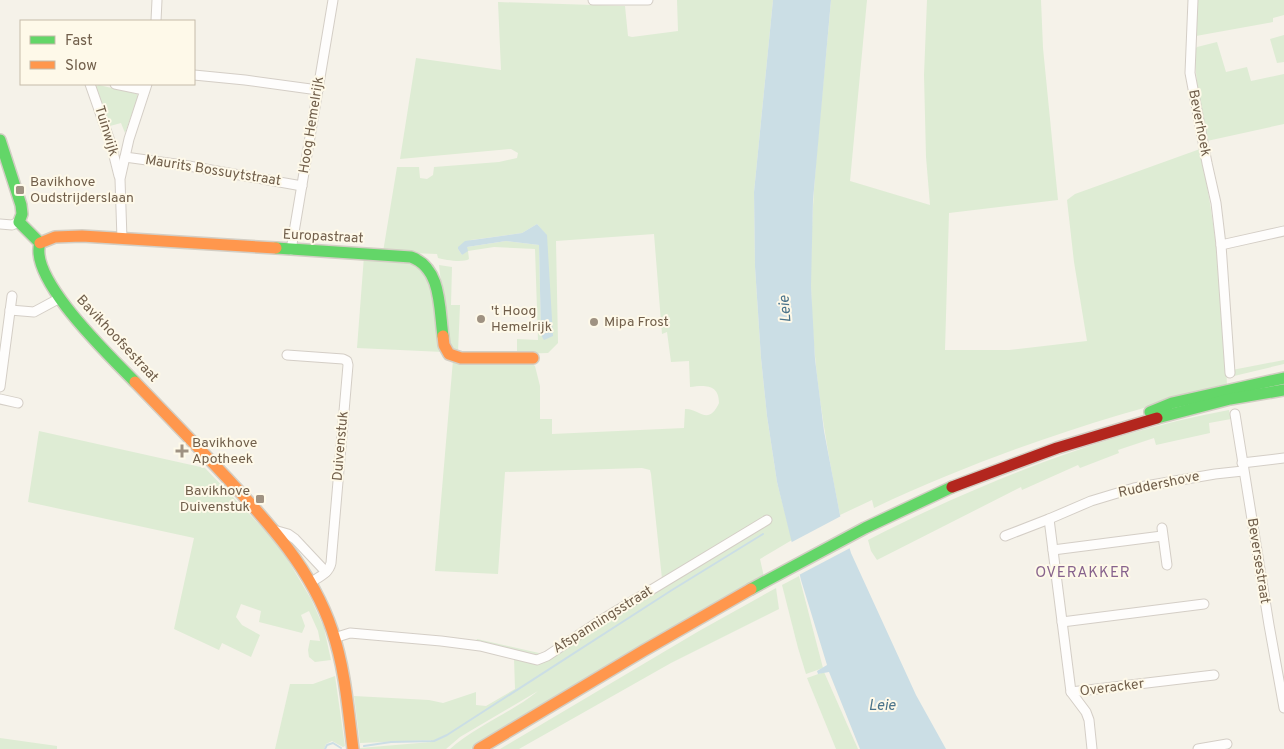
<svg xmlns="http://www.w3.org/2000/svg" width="1284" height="749" viewBox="0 0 1284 749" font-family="Overpass,sans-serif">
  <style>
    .green { fill: #deecd4; fill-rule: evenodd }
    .water { fill: #cbdee5 }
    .pier { fill: #f5f2e9 }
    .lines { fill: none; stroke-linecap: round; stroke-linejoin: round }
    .stream { stroke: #cbdee5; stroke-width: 2 }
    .street-casing { stroke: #d4cec6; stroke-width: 11 }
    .fast-casing { stroke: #d3cec4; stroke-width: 14 }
    .slow-casing { stroke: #d3cec4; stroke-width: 14 }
    .jam-casing { stroke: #d3cec4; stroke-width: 14 }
    .street { stroke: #fefdfc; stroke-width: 9 }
    .fast { stroke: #63d668; stroke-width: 11 }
    .slow { stroke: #ff974d; stroke-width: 11 }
    .jam { stroke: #b3261e; stroke-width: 11 }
    .poi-dot { fill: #9f9282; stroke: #fef9e9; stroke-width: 2 }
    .labels { text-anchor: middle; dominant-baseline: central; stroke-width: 4; stroke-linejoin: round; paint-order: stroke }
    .street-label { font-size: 14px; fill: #715f4b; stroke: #fef9e9 }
    .poi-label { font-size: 14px; fill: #715f4b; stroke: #fef9e9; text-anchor: start }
    .water-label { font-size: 15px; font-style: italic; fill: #4a738a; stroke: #fef9e9 }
    .neighbourhood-label { font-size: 15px; letter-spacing: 1px; fill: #87638d; stroke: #fef9e9 }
  </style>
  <rect width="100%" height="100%" fill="#f5f2e9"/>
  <!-- green -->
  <g class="green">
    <path d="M677 0H773L754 192 755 267 761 358 767 416 777 482 792 540 760 559 764 577 682 624 471 749H450C476 726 511 713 538 691L460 737 446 749H360V748L431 742V740L360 743 354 696 429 700 443 703 476 692V705L486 706 515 689 514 658 474 648 477 639 539 653 537 662 662 579 651 474 650 470 642 468 505 472 498 574 435 571 453 360 530 362 535 366 540 386V419H552V434L684 428 685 409C699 408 708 427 719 403 719 384 705 385 690 387L689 361 671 362 667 332 662 334 654 234 556 241 558 343 548 353 517 354V339L538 340 535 249 494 247 468 251 469 259C463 263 445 260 438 258L437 254 383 252 397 167H419L420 178 427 179 433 175 434 167 499 162 517 158 518 153 511 149 400 159 416 58 501 70 498 2 625 6 628 36 632 37 678 31ZM537 224 547 236 541 335 539 245 506 241 467 247 462 255 458 249 471 240 522 233Z"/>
    <path d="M831 0H867L850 181 930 205 926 157 924 75 927 0H1041L1043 48 1058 200 949 213 945 350H1009L1087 341 1074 262 1067 200 1075 194 1200 149C1216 227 1225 306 1227 386 1104 416 989 454 874 508L872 500 840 515C825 439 812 364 811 286 810 191 823 95 831 0Z"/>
    <polygon points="1197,0 1284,0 1284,15 1273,18 1273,22 1196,36"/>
    <polygon points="1284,35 1284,62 1277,63 1270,39"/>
    <polygon points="1217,42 1226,72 1247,67 1251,81 1284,74 1284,124 1207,141 1199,104 1194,51 1197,47"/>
    <polygon points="99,85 137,94 138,97 125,133 121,123 110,126 96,86"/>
    <polygon points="364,256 410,261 429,276 443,352 357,348"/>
    <polygon points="439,265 452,267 451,305 460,305 458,352 449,353"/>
    <polygon points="1284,360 1284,364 1234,376 1232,370"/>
    <path d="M1229 410 1231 419 1209 423 1210 433 1156 445 1154 438 1118 450 1119 453 1080 468 1078 465 1022 490 1021 487 877 560 871 551 868 540C979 483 1107 432 1229 410Z"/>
    <polygon points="39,431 205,468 279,545 311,599 324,628 331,660 315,662 309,657 308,650 310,640 320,641 318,631 309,611 301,615 305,626 302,633 259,622 261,611 241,604 236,617 242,625 260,635 251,657 222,643 219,650 174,629 194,538 28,502"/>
    <polygon points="799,576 823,668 806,674 798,648 782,585"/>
    <polygon points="776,588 779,609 671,663 519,749 500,749 699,631"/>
    <polygon points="824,672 858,749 836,749 807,678"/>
    <polygon points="335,676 345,746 343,747 332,741 326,744 324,749 275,749 290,684 313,684"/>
    <polygon points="0,738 57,746 57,749 0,749"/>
  </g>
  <!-- water -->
  <g class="water">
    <polygon points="773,0 831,0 813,200 811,286 815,359 824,431 840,515 851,553 916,695 946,749 860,749 829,672 818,674 817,671 827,665 801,580 777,482 767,416 761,358 755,267 754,192"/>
    <polygon points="537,224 547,235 553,336 544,340 541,335 539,245 506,241 467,247 468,251 462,255 458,249 458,247 465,241 522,233"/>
  </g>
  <!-- pier -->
  <polygon class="pier" points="843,515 852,547 797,576 790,543"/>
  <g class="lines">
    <!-- stream -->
    <g class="stream">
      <polyline points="364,746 391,742 434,741 447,735 672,590 763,534"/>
      <polyline points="325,749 327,745 333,743 341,748"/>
    </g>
    <defs>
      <g id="street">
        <polyline points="593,0 648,0"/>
        <polyline points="1193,0 1190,73 1207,163 1216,203 1221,245 1230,373"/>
        <polyline points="156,21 157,0"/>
        <polyline points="194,75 245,80 318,90"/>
        <polyline points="90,84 111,144 119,176"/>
        <polyline points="115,84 144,90"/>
        <polyline points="125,157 183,165 302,186"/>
        <polyline points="0,224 12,225 19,222"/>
        <polyline points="122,239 120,179 129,139 147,84"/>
        <polyline points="1221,245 1284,231"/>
        <polyline points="291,250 333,0"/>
        <polyline points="10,310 34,312 60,298"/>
        <path d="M287 355 343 359 347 361 348 365 331 563C329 573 319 577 311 582"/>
        <polyline points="0,387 12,296"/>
        <polyline points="0,399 18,403"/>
        <polyline points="1235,414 1269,625 1284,708"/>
        <polyline points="1242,463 1284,458"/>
        <polyline points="1162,528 1167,565"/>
        <polyline points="274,530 288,534 295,539 326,572"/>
        <polyline points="1005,536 1049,519"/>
        <polyline points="1053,550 1162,536"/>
        <polyline points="1062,622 1204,604"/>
        <polyline points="334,638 350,633 441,641 480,646 537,660 547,656 598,622 767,520"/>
        <polyline points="1071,692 1049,519 1091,501 1134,488 1215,474 1243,471"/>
        <polyline points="1092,749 1089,720 1086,712 1071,692 1214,675"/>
        <polyline points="1198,749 1227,744"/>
      </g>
      <g id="fast">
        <path d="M0 140 21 205 22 214 19 222 40 243C28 279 111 357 135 382"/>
        <path d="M276 248 411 257C442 268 439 309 443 336"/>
        <polyline points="1150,412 1172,403 1284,378"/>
        <polyline points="1157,418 1230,399 1284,390"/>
        <polyline points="751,589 865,528 952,487"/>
      </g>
      <g id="slow">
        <polyline points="40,243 55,237 82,236 276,248"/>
        <polyline points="443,336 444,345 449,354 461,358 533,358"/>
        <path d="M135 382C166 414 197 446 227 478 269 523 312 570 332 630 345 668 348 709 353 749"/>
        <polyline points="479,749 643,651 751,589"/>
      </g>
      <polyline id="jam" points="952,487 1057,448 1157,418"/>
    </defs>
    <!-- street casing -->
    <use href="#street" class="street-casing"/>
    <!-- fast casing -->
    <use href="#fast" class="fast-casing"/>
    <!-- slow casing -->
    <use href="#slow" class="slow-casing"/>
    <!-- jam casing -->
    <use href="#jam" class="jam-casing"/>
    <!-- street -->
    <use href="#street" class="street"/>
    <!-- fast -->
    <use href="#fast" class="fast"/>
    <!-- slow -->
    <use href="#slow" class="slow"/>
    <!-- jam -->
    <use href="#jam" class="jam"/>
  </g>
  <!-- markers -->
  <g class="poi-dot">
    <rect x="15" y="185" width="10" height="10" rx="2.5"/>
    <circle cx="481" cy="319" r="5"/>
    <circle cx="594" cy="322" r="5"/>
    <path d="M179.5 443.5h5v5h5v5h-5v5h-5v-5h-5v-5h5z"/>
    <rect x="255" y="494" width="10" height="10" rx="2.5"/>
  </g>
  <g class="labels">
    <!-- street labels -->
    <g class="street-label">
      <text transform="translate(1199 123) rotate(79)">Beverhoek</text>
      <text transform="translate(312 125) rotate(-81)">Hoog Hemelrijk</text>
      <text transform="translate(106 131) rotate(73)">Tuinwijk</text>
      <text transform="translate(213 171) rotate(9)">Maurits Bossuytstraat</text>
      <text transform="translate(323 237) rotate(3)">Europastraat</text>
      <text transform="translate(117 339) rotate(47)">Bavikhoofsestraat</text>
      <text transform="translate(341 446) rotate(-85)">Duivenstuk</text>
      <text transform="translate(1159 485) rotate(-12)">Ruddershove</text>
      <text transform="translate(1258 561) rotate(81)">Beversestraat</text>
      <text transform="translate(603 620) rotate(-32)">Afspanningsstraat</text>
      <text transform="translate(1112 688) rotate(-7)">Overacker</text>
    </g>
    <!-- poi labels -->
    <g class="poi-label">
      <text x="30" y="182">Bavikhove<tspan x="30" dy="16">Oudstrijderslaan</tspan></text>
      <text x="491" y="311">'t Hoog<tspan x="491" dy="16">Hemelrijk</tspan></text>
      <text x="604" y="322">Mipa Frost</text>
      <text x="192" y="443">Bavikhove<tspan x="192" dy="16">Apotheek</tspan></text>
      <text x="250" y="491" text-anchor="end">Bavikhove<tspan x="250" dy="16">Duivenstuk</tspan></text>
    </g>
    <!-- water labels -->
    <g class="water-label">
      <text transform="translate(786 309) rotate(-94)">Leie</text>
      <text x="882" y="706">Leie</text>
    </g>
    <!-- neighbourhood labels -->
    <g class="neighbourhood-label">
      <text x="1083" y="573">OVERAKKER</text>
    </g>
  </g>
  <!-- legend -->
  <rect x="20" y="20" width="175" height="65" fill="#fef9e9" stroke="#c6bbaa"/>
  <rect x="30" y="36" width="25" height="8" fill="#63d668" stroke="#c6bbaa"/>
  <text x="65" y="45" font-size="15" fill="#715f4b">Fast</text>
  <rect x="30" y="61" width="25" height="8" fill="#ff974d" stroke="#c6bbaa"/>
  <text x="65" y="70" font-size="15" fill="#715f4b">Slow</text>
</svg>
